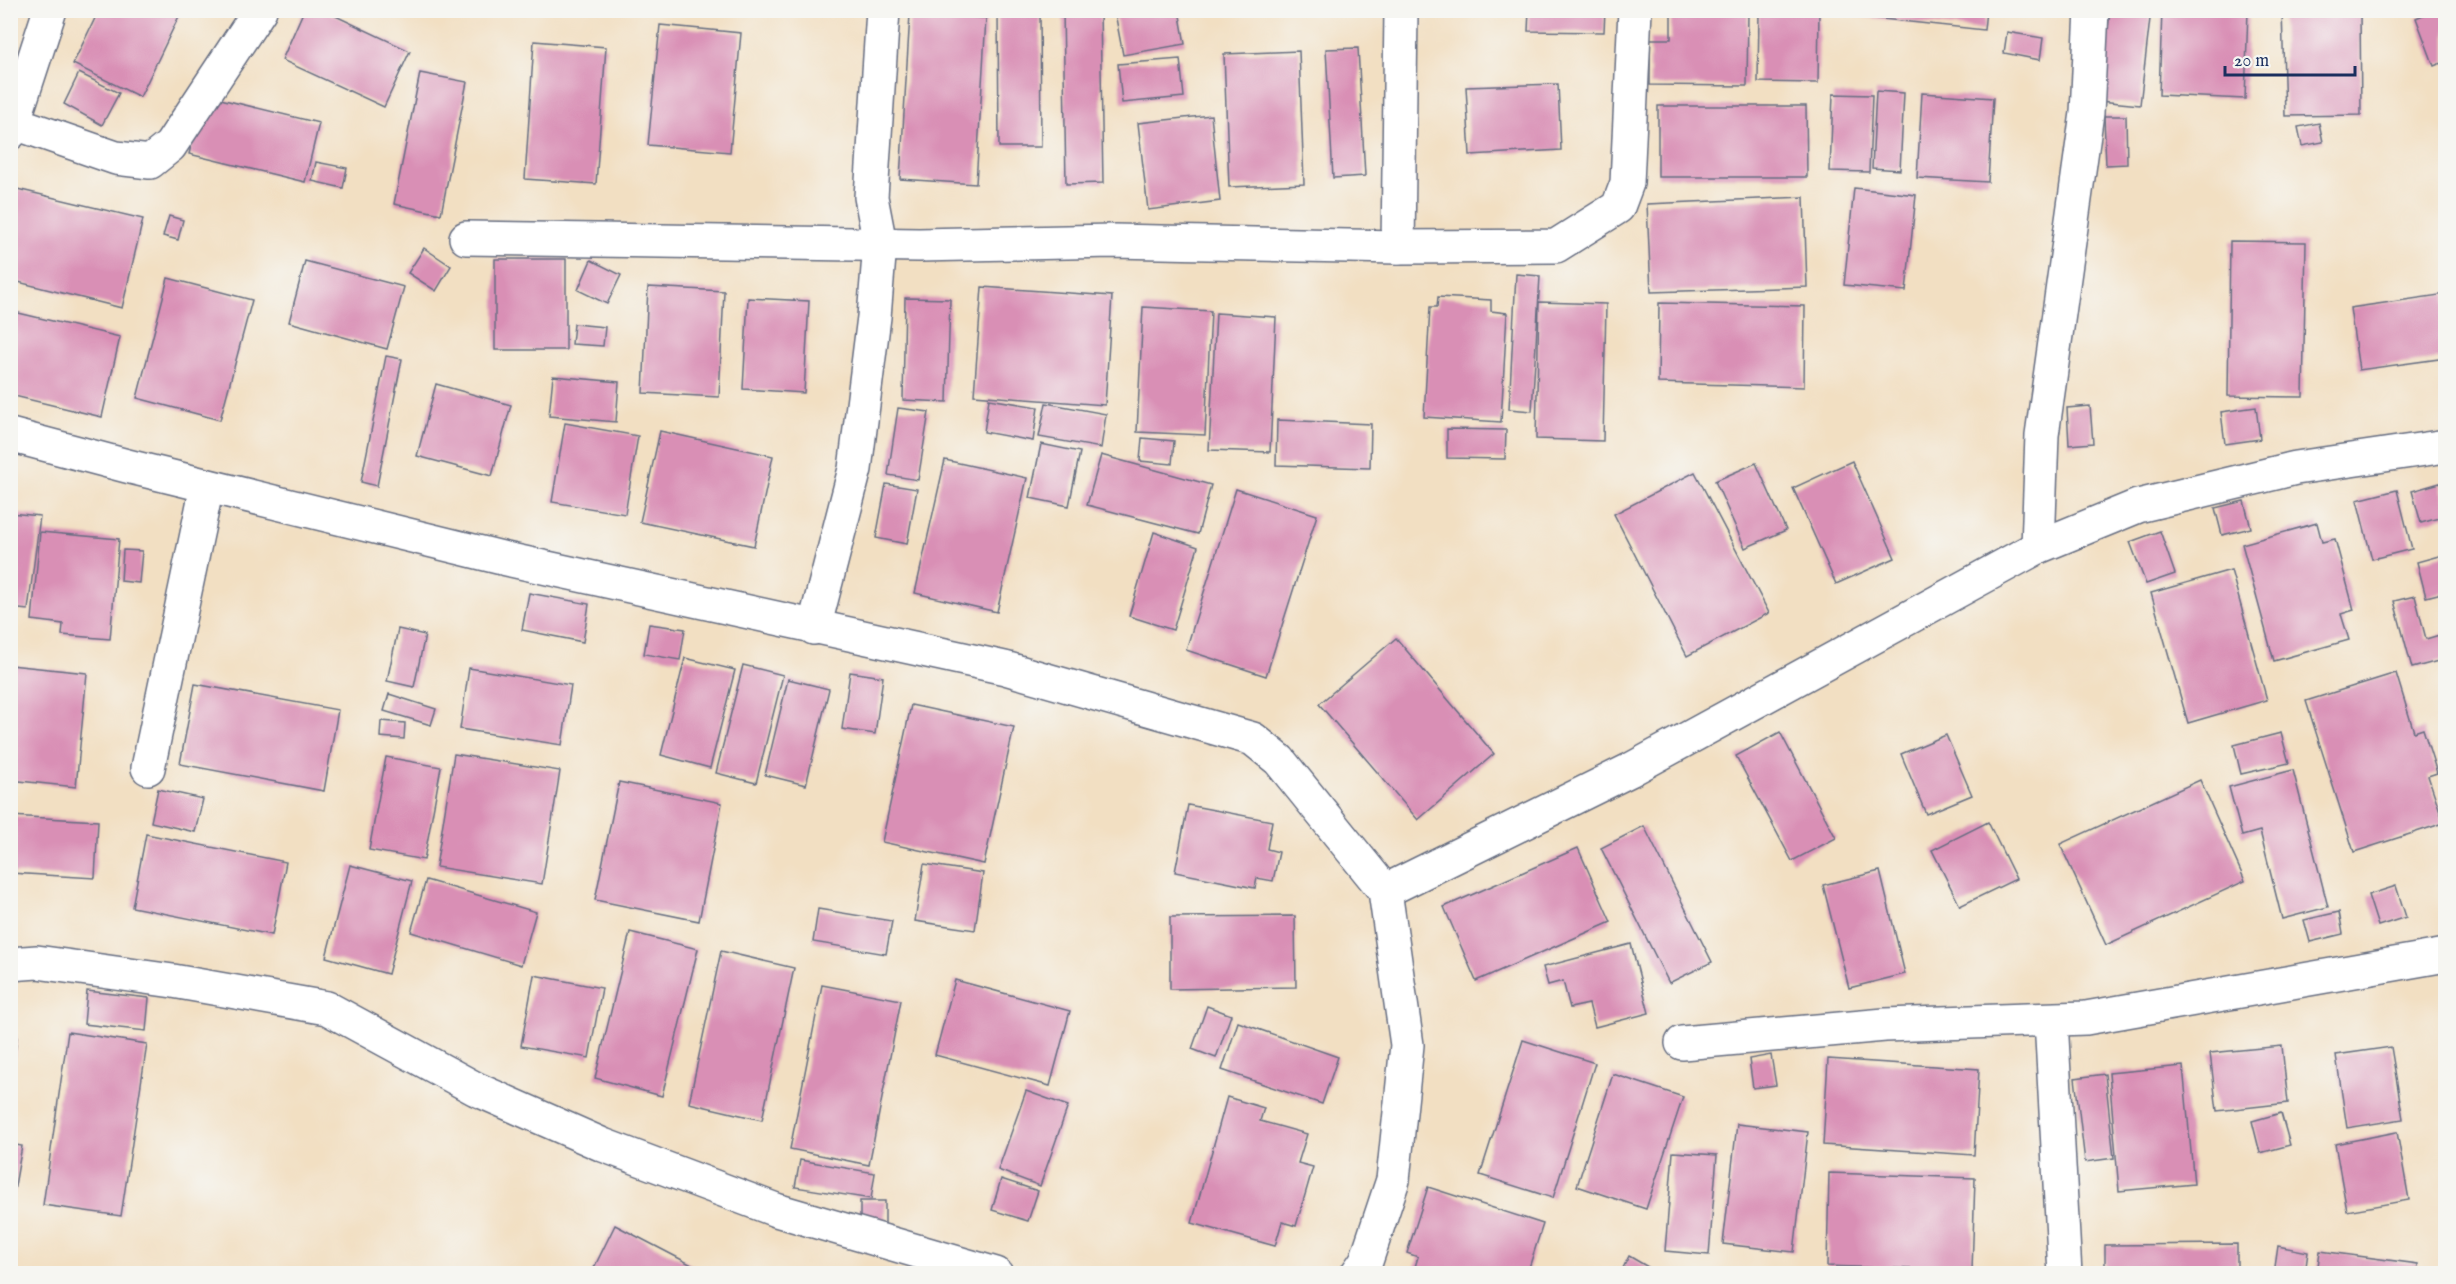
<svg xmlns="http://www.w3.org/2000/svg" width="2456" height="1284" viewBox="0 0 2456 1284" font-family="'IM FELL English',serif">
  <style>
    .building { fill: #d98fb5 }
    .lines { fill: none; stroke-linecap: round; stroke-linejoin: round }
    .minor-casing { stroke: #666d81; stroke-width: 36 }
    .minor { stroke: #fff; stroke-width: 33 }
  </style>
  <rect width="100%" height="100%" fill="#f6f6f2"/>
  <filter id="ink" filterUnits="userSpaceOnUse"><feTurbulence type="fractalNoise" baseFrequency=".0167" numOctaves="2"/><feDisplacementMap in="SourceGraphic" scale="12" xChannelSelector="R" yChannelSelector="G"/><feConvolveMatrix kernelMatrix="1 2 1 2 8 2 1 2 1" color-interpolation-filters="sRGB"/></filter>
  <filter id="wash" filterUnits="userSpaceOnUse"><feTurbulence type="fractalNoise" baseFrequency=".008" numOctaves="4" result="noise"/><feDisplacementMap in="SourceGraphic" scale="24" xChannelSelector="R" yChannelSelector="G"/><feGaussianBlur stdDeviation="1.35" result="paint"/><feColorMatrix in="noise" values="0 0 0 0 0 0 0 0 0 0 0 0 0 0 0 0 0 1.4 0 .05"/><feComposite in="paint" operator="in"/></filter>
  <g filter="url(#wash)">
    <rect width="100%" height="100%" fill="#f2dfc2"/>
    <g id="blocks">
      <!-- building -->
      <g class="building">
        <polygon points="99,10 182,10 140,97 73,64"/>
        <polygon points="304,10 323,10 410,51 384,107 282,60"/>
        <polygon points="998,10 1040,10 1041,147 999,147"/>
        <polygon points="1063,10 1100,10 1103,183 1066,184"/>
        <polygon points="1128,10 1179,10 1185,44 1123,55 1115,13"/>
        <polygon points="1529,10 1605,10 1604,32 1528,31"/>
        <polygon points="1759,10 1819,10 1818,83 1758,82"/>
        <polygon points="1855,10 1986,10 1984,30 1855,16"/>
        <polygon points="2110,10 2151,10 2140,105 2100,101"/>
        <polygon points="2162,10 2248,10 2245,99 2159,95"/>
        <polygon points="2282,10 2360,10 2361,115 2285,116"/>
        <polygon points="2435,10 2446,10 2446,61 2434,66 2416,18"/>
        <polygon points="1671,11 1748,11 1747,86 1650,85 1650,39 1671,39"/>
        <polygon points="910,14 986,18 976,184 900,179"/>
        <polygon points="660,25 741,33 730,152 648,145"/>
        <polygon points="2007,32 2043,38 2040,60 2004,53"/>
        <polygon points="534,41 606,47 596,184 525,179"/>
        <polygon points="1358,48 1365,176 1333,178 1326,49"/>
        <polygon points="1299,51 1304,184 1229,187 1224,54"/>
        <polygon points="1180,59 1184,97 1122,103 1118,64"/>
        <polygon points="79,73 119,93 102,125 64,104"/>
        <polygon points="420,73 467,82 441,214 394,204"/>
        <polygon points="1558,84 1561,150 1470,155 1466,87"/>
        <polygon points="1876,91 1904,93 1900,170 1872,168"/>
        <polygon points="1922,93 1993,98 1988,182 1917,178"/>
        <polygon points="1833,94 1872,95 1869,172 1830,171"/>
        <polygon points="204,95 319,123 305,182 189,154"/>
        <polygon points="1658,106 1806,106 1807,177 1658,177"/>
        <polygon points="1211,115 1220,201 1148,210 1138,123"/>
        <polygon points="2104,116 2126,116 2127,164 2106,165"/>
        <polygon points="2319,123 2323,142 2302,146 2298,127"/>
        <polygon points="316,162 347,168 343,188 312,181"/>
        <polygon points="13,188 143,219 122,308 10,280 10,199"/>
        <polygon points="1854,188 1916,195 1906,291 1844,285"/>
        <polygon points="1804,197 1807,287 1651,292 1647,204"/>
        <polygon points="169,216 183,220 178,240 163,236"/>
        <polygon points="2230,241 2306,242 2303,397 2228,396"/>
        <polygon points="424,248 451,266 436,291 408,273"/>
        <rect x="495" y="259" width="71" height="91"/>
        <polygon points="591,260 621,275 607,304 578,290"/>
        <polygon points="305,261 404,287 387,349 289,322"/>
        <polygon points="1516,274 1540,276 1532,411 1509,409"/>
        <polygon points="168,278 252,300 220,420 137,398"/>
        <polygon points="648,287 724,291 719,397 643,393"/>
        <polygon points="982,287 1112,296 1105,405 974,395"/>
        <polygon points="2446,294 2446,358 2359,370 2350,308"/>
        <polygon points="1438,297 1491,300 1491,311 1507,313 1501,422 1424,417 1430,307 1437,307"/>
        <polygon points="748,298 809,301 804,393 743,389"/>
        <polygon points="905,298 950,299 947,402 903,400"/>
        <polygon points="1539,302 1606,304 1603,441 1536,439"/>
        <polygon points="1659,303 1805,306 1804,387 1658,383"/>
        <polygon points="1143,307 1211,311 1205,435 1137,432"/>
        <polygon points="10,311 120,337 102,417 10,395"/>
        <polygon points="1216,313 1276,317 1270,452 1209,450"/>
        <polygon points="574,324 605,327 603,346 572,344"/>
        <polygon points="386,356 402,359 377,486 361,482"/>
        <polygon points="553,376 619,382 616,422 549,416"/>
        <polygon points="436,384 511,405 492,476 417,456"/>
        <polygon points="989,399 1038,407 1033,441 984,432"/>
        <polygon points="1046,403 1106,414 1101,448 1039,437"/>
        <polygon points="2090,406 2093,443 2069,445 2067,408"/>
        <polygon points="2256,407 2260,439 2225,444 2221,412"/>
        <polygon points="898,408 929,412 918,480 888,475"/>
        <polygon points="1277,420 1371,424 1370,468 1276,465"/>
        <polygon points="565,423 638,436 625,514 552,502"/>
        <polygon points="1447,429 1506,430 1505,459 1447,458"/>
        <polygon points="660,431 773,456 754,546 640,522"/>
        <polygon points="1142,438 1174,441 1172,464 1140,461"/>
        <polygon points="1041,444 1080,452 1069,506 1030,498"/>
        <polygon points="1101,455 1211,485 1198,534 1087,505"/>
        <polygon points="945,460 1027,478 997,612 915,593"/>
        <polygon points="1852,461 1895,558 1836,584 1793,488"/>
        <polygon points="1756,463 1786,530 1745,548 1715,481"/>
        <polygon points="1695,472 1769,613 1687,656 1614,514"/>
        <polygon points="2440,483 2446,504 2446,516 2421,523 2412,491"/>
        <polygon points="886,484 917,489 907,544 876,538"/>
        <polygon points="1236,489 1317,515 1266,676 1186,650"/>
        <polygon points="2397,490 2412,549 2372,559 2357,500"/>
        <polygon points="2244,501 2251,528 2222,535 2215,508"/>
        <polygon points="10,513 40,516 28,610 10,608"/>
        <polygon points="2317,523 2322,542 2335,539 2354,610 2341,614 2349,640 2274,661 2242,544"/>
        <polygon points="2160,531 2175,574 2146,584 2130,542"/>
        <polygon points="40,532 119,539 110,639 62,635 63,624 32,620"/>
        <polygon points="1154,532 1198,547 1173,630 1129,616"/>
        <polygon points="123,550 142,551 139,583 121,581"/>
        <polygon points="2446,554 2446,592 2426,597 2417,562"/>
        <polygon points="2231,570 2267,700 2188,723 2151,593"/>
        <polygon points="529,593 589,604 583,642 522,630"/>
        <polygon points="2415,596 2426,639 2446,633 2446,659 2412,668 2394,601"/>
        <polygon points="649,624 685,629 680,660 644,654"/>
        <polygon points="398,629 425,635 414,687 387,681"/>
        <polygon points="1396,638 1494,754 1418,820 1319,704"/>
        <polygon points="685,658 735,670 710,768 661,755"/>
        <polygon points="10,665 87,673 76,787 10,780"/>
        <polygon points="743,665 783,675 756,783 716,773"/>
        <polygon points="469,668 571,685 562,745 460,729"/>
        <polygon points="850,672 883,677 875,734 842,729"/>
        <polygon points="2396,673 2414,732 2423,729 2437,773 2428,776 2444,823 2354,852 2306,701"/>
        <polygon points="788,679 829,689 806,785 765,775"/>
        <polygon points="195,684 338,710 324,791 180,764"/>
        <polygon points="389,694 436,709 431,725 384,711"/>
        <polygon points="911,705 1014,727 984,864 882,842"/>
        <polygon points="381,721 405,723 404,739 380,737"/>
        <polygon points="1780,732 1836,838 1792,861 1736,756"/>
        <polygon points="2281,733 2289,763 2241,774 2234,745"/>
        <polygon points="1946,735 1972,795 1926,814 1901,754"/>
        <polygon points="454,754 560,771 542,884 436,867"/>
        <polygon points="386,757 441,767 424,860 369,850"/>
        <polygon points="2293,770 2328,907 2282,919 2260,831 2242,836 2229,787"/>
        <polygon points="2200,780 2245,881 2106,945 2060,844"/>
        <polygon points="619,782 722,803 699,921 595,900"/>
        <polygon points="158,789 203,799 195,832 151,822"/>
        <polygon points="1188,805 1272,821 1267,849 1279,852 1273,881 1257,878 1255,888 1175,872"/>
        <polygon points="10,816 98,821 95,878 10,873"/>
        <polygon points="1988,822 2016,879 1960,906 1932,850"/>
        <polygon points="1644,826 1712,962 1669,983 1601,848"/>
        <polygon points="146,834 286,862 272,935 132,907"/>
        <polygon points="1578,848 1611,922 1476,981 1444,907"/>
        <polygon points="924,864 983,873 975,930 915,921"/>
        <polygon points="350,865 412,881 388,974 326,957"/>
        <polygon points="1880,871 1905,974 1849,988 1823,885"/>
        <polygon points="426,880 536,912 521,965 411,932"/>
        <polygon points="2396,886 2406,917 2378,926 2368,895"/>
        <polygon points="818,909 892,921 886,954 813,942"/>
        <polygon points="2339,912 2343,934 2310,942 2304,920"/>
        <polygon points="1295,916 1296,987 1170,989 1170,917"/>
        <polygon points="630,932 698,949 662,1096 595,1078"/>
        <polygon points="1631,944 1649,1013 1595,1027 1589,1004 1570,1008 1563,981 1548,985 1543,967"/>
        <polygon points="721,951 794,968 762,1120 689,1103"/>
        <polygon points="534,975 602,988 589,1058 521,1046"/>
        <polygon points="955,980 1070,1011 1050,1086 935,1055"/>
        <polygon points="822,985 901,1000 869,1165 790,1149"/>
        <polygon points="87,991 149,998 146,1031 84,1024"/>
        <polygon points="1207,1006 1231,1015 1216,1058 1192,1049"/>
        <polygon points="1238,1022 1338,1057 1322,1104 1222,1070"/>
        <polygon points="68,1032 147,1044 121,1216 43,1205"/>
        <polygon points="10,1036 17,1037 12,1076 10,1076"/>
        <polygon points="1523,1040 1595,1063 1553,1198 1480,1175"/>
        <polygon points="2282,1046 2288,1103 2217,1111 2210,1053"/>
        <polygon points="2391,1047 2403,1119 2347,1128 2336,1055"/>
        <polygon points="1771,1055 1776,1085 1753,1088 1749,1059"/>
        <polygon points="1828,1059 1979,1069 1974,1155 1823,1145"/>
        <polygon points="2183,1066 2194,1184 2119,1191 2109,1073"/>
        <polygon points="1613,1074 1683,1097 1646,1209 1577,1186"/>
        <polygon points="2105,1074 2114,1158 2085,1162 2075,1078"/>
        <polygon points="1026,1091 1068,1106 1040,1186 998,1170"/>
        <polygon points="1227,1097 1264,1108 1260,1121 1307,1134 1298,1163 1313,1167 1296,1226 1282,1222 1275,1246 1192,1223"/>
        <polygon points="2281,1113 2290,1145 2260,1153 2252,1121"/>
        <polygon points="1737,1124 1808,1132 1794,1252 1723,1244"/>
        <polygon points="2397,1132 2409,1200 2347,1211 2335,1144"/>
        <polygon points="10,1144 22,1146 12,1203 10,1203"/>
        <polygon points="1673,1152 1717,1155 1709,1255 1665,1251"/>
        <polygon points="800,1160 875,1173 871,1199 795,1187"/>
        <polygon points="1829,1173 1975,1178 1972,1271 1827,1266"/>
        <polygon points="1001,1179 1038,1191 1028,1221 992,1210"/>
        <polygon points="1428,1187 1543,1224 1527,1274 1435,1274 1415,1267 1418,1257 1407,1253"/>
        <rect x="860" y="1201" width="25" height="24"/>
        <polygon points="615,1225 709,1274 591,1274"/>
        <polygon points="2237,1244 2237,1274 2105,1274 2105,1245"/>
        <polygon points="2278,1246 2308,1252 2305,1274 2274,1274"/>
        <polygon points="2320,1251 2418,1264 2417,1274 2317,1274"/>
        <polygon points="1629,1256 1660,1274 1620,1274"/>
      </g>
    </g>
  </g>
  <g filter="url(#ink)">
    <use href="#blocks" fill-opacity="0" stroke="#666d81" stroke-width="1.5"/>
    <g class="lines">
      <defs>
        <g id="minor">
          <polyline points="15,123 116,158 150,162 170,146 260,10"/>
          <polyline points="10,133 50,10"/>
          <polyline points="466,238 919,245 1113,241 1398,247 1556,246 1618,207 1627,183 1635,10"/>
          <polyline points="1398,247 1401,10"/>
          <polyline points="10,435 127,466 502,558 1005,668 1253,739 1279,760 1385,891 1407,1045 1393,1180 1366,1261 1357,1274"/>
          <polyline points="2038,547 2042,435 2087,113 2092,10"/>
          <polyline points="814,628 855,469 874,317 880,244 871,197 883,10"/>
          <polyline points="148,768 207,486"/>
          <polyline points="1385,891 1630,770 2038,547 2138,506 2296,468 2446,446"/>
          <polyline points="10,964 37,962 173,981 327,1008 476,1089 603,1145 776,1210 996,1274"/>
          <polyline points="2051,1020 2065,1274"/>
          <polyline points="1682,1043 1885,1025 2086,1018 2446,955"/>
        </g>
      </defs>
      <!-- minor casing -->
      <use href="#minor" class="minor-casing"/>
      <!-- minor -->
      <use href="#minor" class="minor"/>
    </g>
  </g>
  <!-- margin -->
  <rect width="2456" height="1284" fill="none" stroke="#f6f6f2" stroke-width="36"/>
  <!-- scale -->
  <path d="M2225 66v9h130v-9" fill="none" stroke="#1b2f5e" stroke-width="3"/>
  <text x="2234" y="66" font-size="18" fill="#1b2f5e" stroke="#f6f6f2" stroke-width="4.5" paint-order="stroke">20 m</text>
</svg>
